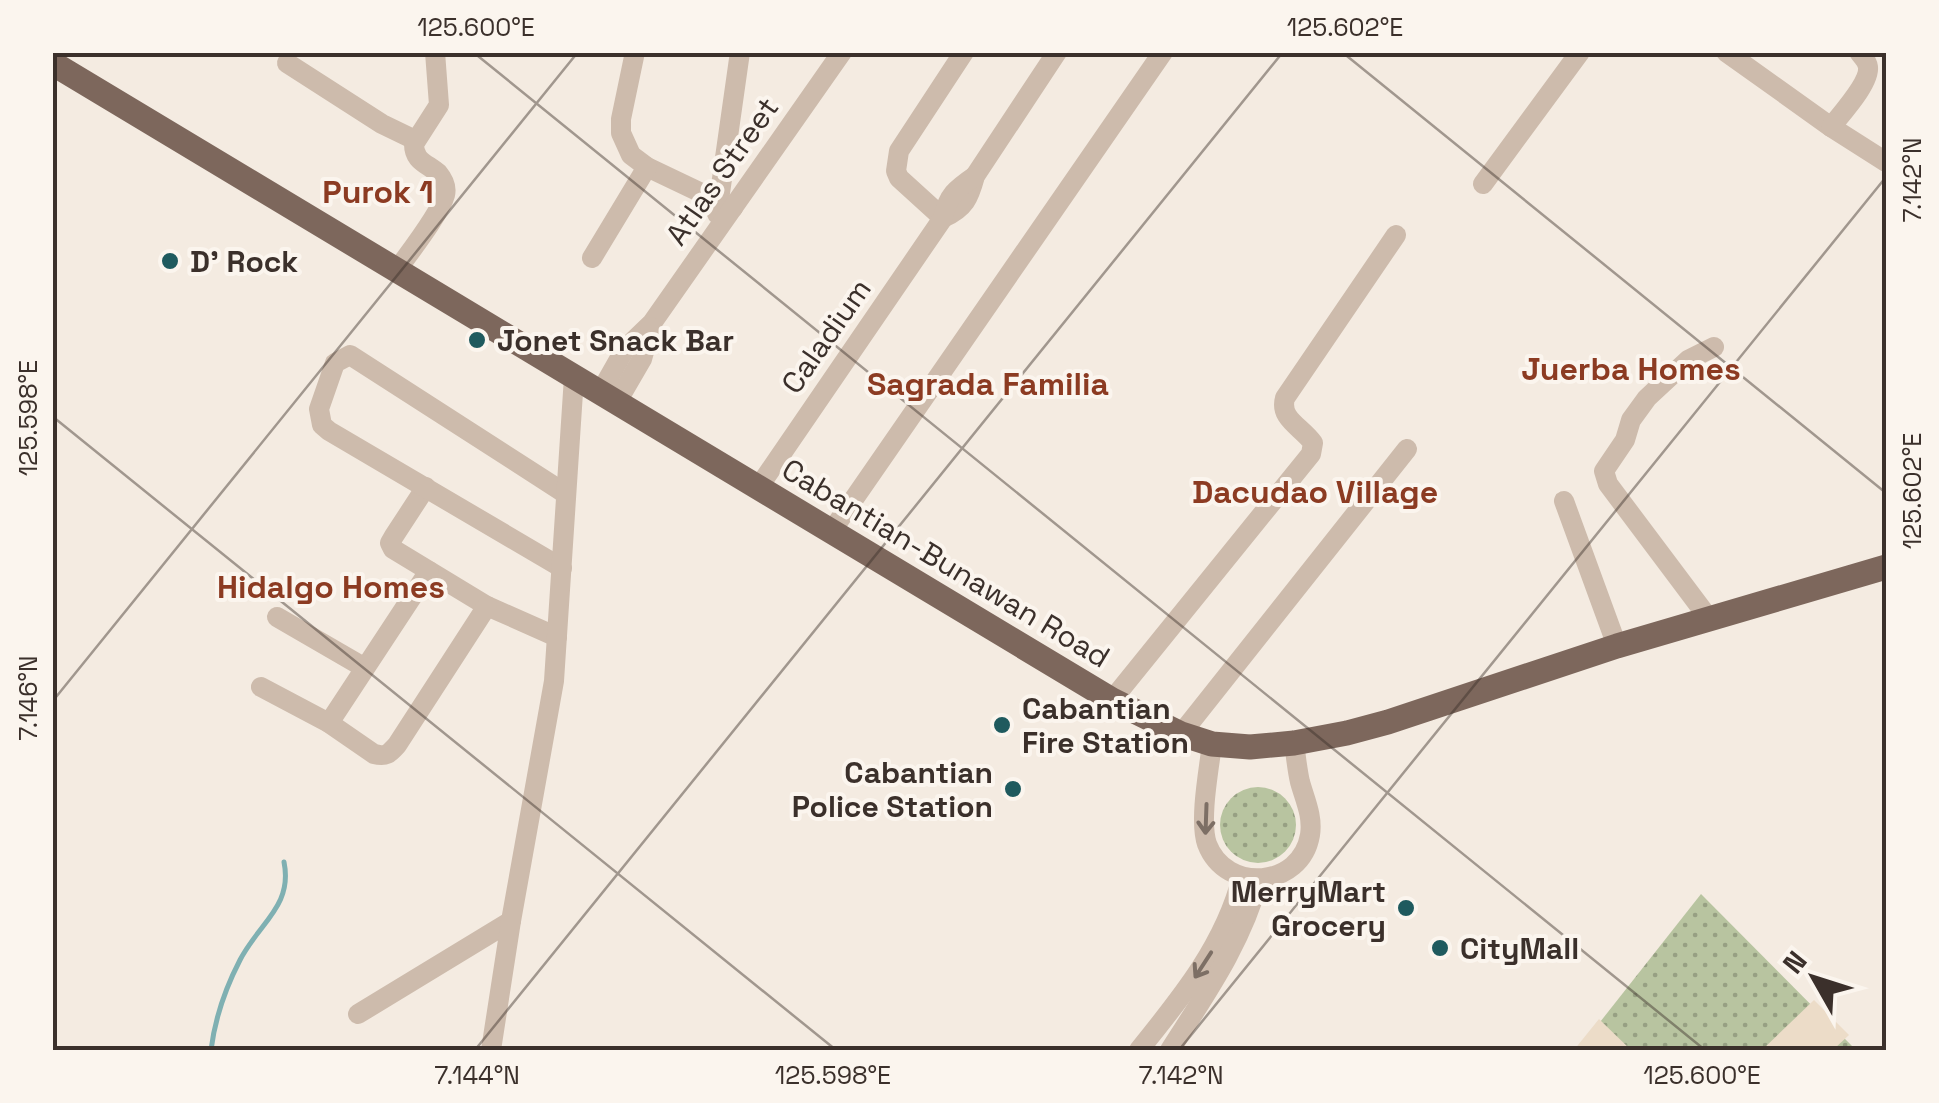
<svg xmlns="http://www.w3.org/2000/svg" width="1939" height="1103" viewBox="0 0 1939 1103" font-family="'Space Grotesk',sans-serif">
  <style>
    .grass { fill: url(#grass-dots) }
    .plaza { fill: #ecdcc8 }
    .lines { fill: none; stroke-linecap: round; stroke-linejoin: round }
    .stream { stroke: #7fb0b2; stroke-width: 5 }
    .minor { stroke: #cdbbac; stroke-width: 20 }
    .major { stroke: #7d675c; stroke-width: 25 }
    .oneway { stroke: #7d6f65 }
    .ticks { fill: none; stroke: #3b302b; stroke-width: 2.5; stroke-opacity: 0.45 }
    .poi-dot { fill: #1f5a5e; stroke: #fbf5ee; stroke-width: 4 }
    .labels { text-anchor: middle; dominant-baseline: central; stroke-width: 8; stroke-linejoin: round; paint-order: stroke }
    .street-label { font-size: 30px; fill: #3b302b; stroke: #fbf5ee }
    .poi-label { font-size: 30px; font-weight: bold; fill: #3b302b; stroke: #fbf5ee; text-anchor: start }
    .neighbourhood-label { font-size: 32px; font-weight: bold; fill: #8c3b22; stroke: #fbf5ee }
    .neatline { fill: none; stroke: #3b302b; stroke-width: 4 }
    .ticks-label { font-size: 25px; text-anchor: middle; fill: #3b302b }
  </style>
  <defs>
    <pattern id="grass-dots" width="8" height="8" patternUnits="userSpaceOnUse" patternTransform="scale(2.5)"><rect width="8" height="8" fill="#b8c4a0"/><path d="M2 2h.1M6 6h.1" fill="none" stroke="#97a083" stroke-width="1.8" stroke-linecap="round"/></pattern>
  </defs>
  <rect width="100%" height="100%" fill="#f4ebe1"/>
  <!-- grass -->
  <g class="grass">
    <circle cx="1258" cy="825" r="38"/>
    <polygon points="1701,894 1856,1050 1578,1050"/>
  </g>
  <!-- plaza -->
  <g class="plaza">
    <polygon points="1814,1000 1849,1035 1833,1050 1762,1050"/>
    <polygon points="1599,1019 1631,1050 1574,1050"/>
  </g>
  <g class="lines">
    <!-- stream -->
    <path class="stream" d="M211 1050C215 1018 225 989 240 960 259 923 293 906 284 862"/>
    <!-- minor -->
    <g class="minor">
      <polyline points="635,52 621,119 621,133 631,155 647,167 733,208"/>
      <polyline points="1726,52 1831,127 1886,162"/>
      <polyline points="287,63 382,124 413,139"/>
      <path d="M1831 127C1841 114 1870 83 1868 67 1867 60 1863 58 1859 52"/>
      <polyline points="1483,184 1580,52"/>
      <polyline points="717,214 740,52"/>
      <polyline points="943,218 899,178 896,171 899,151 964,52"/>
      <path d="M943 218C965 208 969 198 975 176L1057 52"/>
      <polyline points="592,258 647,167"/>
      <path d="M397 270C409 253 440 214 445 195 447 187 443 179 438 173 426 163 414 161 414 144L439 105 435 52"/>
      <polyline points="600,393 625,349 652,323 842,52"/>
      <polyline points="617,402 642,359 651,327"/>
      <polyline points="426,487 394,536 390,543 393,549 487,606 557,637"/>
      <path d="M758 488 943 218C948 195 956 189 975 176"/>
      <polyline points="1564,501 1617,646"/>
      <polyline points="831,532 1163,52"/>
      <polyline points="562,568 329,431 322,425 319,409 335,363 350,355 566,494"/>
      <polyline points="277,617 365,668"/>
      <polyline points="1710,620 1608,484 1604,471 1625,440 1631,420 1647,398 1688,360 1714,347"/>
      <path d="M261 687 329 723 374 754C386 757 389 754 397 745L487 606"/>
      <path d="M1112 700 1311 454 1313 443C1302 427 1279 419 1285 398L1396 235"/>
      <polyline points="329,723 429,571"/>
      <polyline points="1181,734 1407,449"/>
      <path d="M1212 744C1209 769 1199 821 1207 844 1226 894 1301 888 1310 835 1313 816 1305 800 1300 782 1297 769 1296 756 1294 743"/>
      <polyline points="358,1014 511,921"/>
      <polyline points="491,1050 511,921 554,681 574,377"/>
      <path d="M1139 1050C1182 997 1225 944 1242 877"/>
      <path d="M1170 1050C1205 995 1242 943 1259 879"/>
    </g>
    <!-- major -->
    <polyline class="major" points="52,63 1112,700 1181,734 1212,744 1250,747 1294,743 1347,733 1388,722 1617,646 1886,567"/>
  </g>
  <!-- one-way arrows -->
  <defs><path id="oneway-shaft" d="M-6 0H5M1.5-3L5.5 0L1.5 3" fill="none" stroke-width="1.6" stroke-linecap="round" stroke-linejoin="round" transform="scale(2.5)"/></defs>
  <g class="oneway">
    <use href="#oneway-shaft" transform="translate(1206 819) rotate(92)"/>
    <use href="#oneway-shaft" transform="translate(1203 965) rotate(123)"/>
  </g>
  <!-- ticks -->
  <path class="ticks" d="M473 52 1705 1050M1342 52 1886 493M52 416 836 1050M52 702 578 52M475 1050 1283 52M1179 1050 1886 177M1884 1050 1886 1047"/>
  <!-- markers -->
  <g class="poi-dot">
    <circle cx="170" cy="261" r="10"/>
    <circle cx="477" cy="340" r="10"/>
    <circle cx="1002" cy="725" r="10"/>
    <circle cx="1013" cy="789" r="10"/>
    <circle cx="1406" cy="908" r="10"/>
    <circle cx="1440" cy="948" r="10"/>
  </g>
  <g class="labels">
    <!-- street labels -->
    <g class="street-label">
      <text transform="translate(722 171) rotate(-55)">Atlas Street</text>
      <text transform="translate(826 336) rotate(-55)">Caladium</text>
      <text transform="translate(946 563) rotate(31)">Cabantian-Bunawan Road</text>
    </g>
    <!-- poi labels -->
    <g class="poi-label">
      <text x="190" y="261">D' Rock</text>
      <text x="497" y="340">Jonet Snack Bar</text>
      <text x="1022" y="708">Cabantian<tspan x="1022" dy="34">Fire Station</tspan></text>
      <text x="993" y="772" text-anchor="end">Cabantian<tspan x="993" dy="34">Police Station</tspan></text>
      <text x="1386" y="891" text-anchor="end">MerryMart<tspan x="1386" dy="34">Grocery</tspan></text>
      <text x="1460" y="948">CityMall</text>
    </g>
    <!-- neighbourhood labels -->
    <g class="neighbourhood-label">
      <text x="378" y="192">Purok 1</text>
      <text x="1631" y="369">Juerba Homes</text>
      <text x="988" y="384">Sagrada Familia</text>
      <text x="1315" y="492">Dacudao Village</text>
      <text x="331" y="587">Hidalgo Homes</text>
    </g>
  </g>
  <!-- border -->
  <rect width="1939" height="1103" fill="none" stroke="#fbf5ee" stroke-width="110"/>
  <!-- north arrow -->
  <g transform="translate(1814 978) rotate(309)" stroke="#fbf5ee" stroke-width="8" paint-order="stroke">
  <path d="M0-8L18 38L0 25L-18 38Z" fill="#3b302b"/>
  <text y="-15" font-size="28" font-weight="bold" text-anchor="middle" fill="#3b302b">N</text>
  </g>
  <rect x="55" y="55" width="1829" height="993" class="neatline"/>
  <g class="ticks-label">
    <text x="476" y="36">125.600°E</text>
    <text x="1345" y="36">125.602°E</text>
    <text transform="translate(1912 180) rotate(-90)" y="9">7.142°N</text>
    <text transform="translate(28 418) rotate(-90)" y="9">125.598°E</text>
    <text transform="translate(1912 491) rotate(-90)" y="9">125.602°E</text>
    <text transform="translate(28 698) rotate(-90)" y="9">7.146°N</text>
    <text x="477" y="1084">7.144°N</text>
    <text x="833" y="1084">125.598°E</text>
    <text x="1181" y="1084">7.142°N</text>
    <text x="1702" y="1084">125.600°E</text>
  </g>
</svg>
